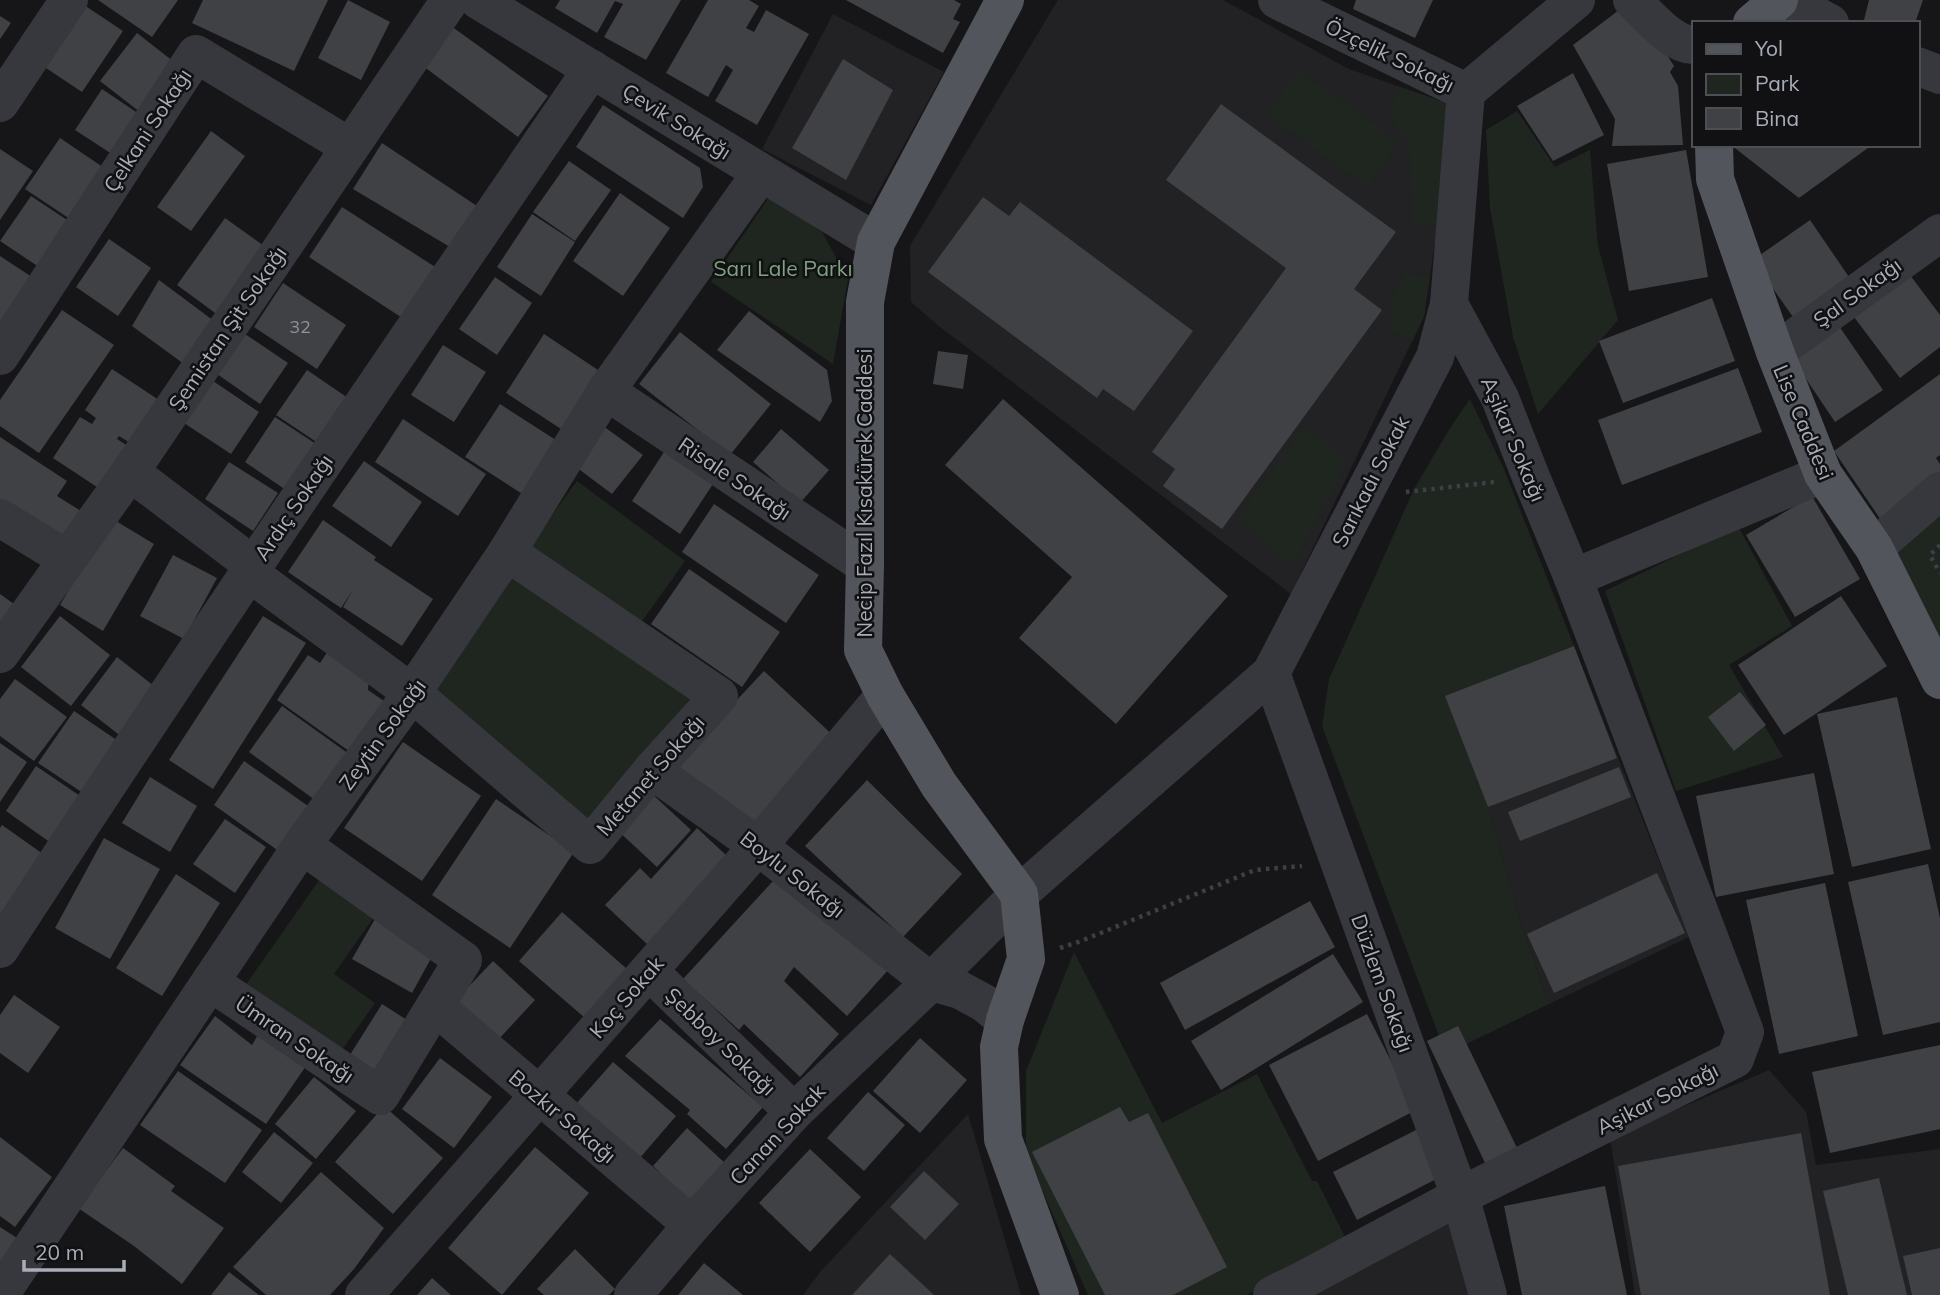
<svg xmlns="http://www.w3.org/2000/svg" width="1940" height="1295" viewBox="0 0 1940 1295" font-family="Mulish,sans-serif">
  <style>
    .built { fill: #222225 }
    .green { fill: #1e261f }
    .building { fill: #404145 }
    .lines { fill: none; stroke-linecap: round; stroke-linejoin: round }
    .path { stroke: #3d3f44; stroke-width: 4.5; stroke-dasharray: 3.5 5; stroke-linecap: butt }
    .minor { stroke: #37383d; stroke-width: 38 }
    .major { stroke: #53555c; stroke-width: 38 }
    .labels { text-anchor: middle; dominant-baseline: central; stroke-width: 5; stroke-linejoin: round; paint-order: stroke }
    .number-label { font-size: 18px; fill: #8e929b }
    .street-label { font-size: 21px; fill: #a8adb8; stroke: #111113 }
    .park-label { font-size: 21px; fill: #7fa381; stroke: #111113 }
  </style>
  <rect width="100%" height="100%" fill="#161618"/>
  <!-- built -->
  <g class="built">
    <polygon points="1058,0 1223,0 1349,69 1455,106 1424,316 1291,594 940,327 911,302 910,246"/>
    <polygon points="833,14 944,72 871,205 762,149"/>
    <polygon points="1574,646 1689,937 1549,1004 1522,927 1488,807 1445,696"/>
    <polygon points="1769,1070 1806,1112 1816,1165 1940,1149 1940,1295 1635,1295 1610,1138"/>
    <polygon points="968,1114 1021,1295 803,1295 820,1272"/>
    <polygon points="1478,1194 1504,1295 1301,1295"/>
  </g>
  <!-- green -->
  <g class="green">
    <polygon points="1298,70 1399,142 1367,187 1267,115"/>
    <polygon points="1400,87 1455,106 1437,226 1413,224 1409,146 1389,112"/>
    <polygon points="1517,111 1555,167 1590,150 1598,246 1618,320 1538,414 1513,337 1490,208 1486,130"/>
    <polygon points="770,196 822,232 848,279 833,364 711,282"/>
    <polygon points="1405,273 1430,277 1424,316 1412,342 1390,329 1391,301"/>
    <polygon points="1470,399 1504,469 1574,646 1446,696 1488,807 1522,927 1549,1004 1462,1046 1444,1049 1322,726 1329,679 1414,489 1450,428"/>
    <polygon points="1304,426 1347,461 1293,566 1237,519"/>
    <polygon points="577,481 685,561 635,631 526,551"/>
    <polygon points="1940,507 1940,658 1887,553"/>
    <polygon points="1738,526 1792,626 1729,665 1783,757 1676,791 1605,591"/>
    <polygon points="510,568 704,700 590,831 428,694"/>
    <polygon points="322,876 376,914 334,974 375,1003 337,1057 242,990"/>
    <polygon points="1074,952 1162,1123 1257,1074 1312,1181 1317,1181 1348,1243 1247,1295 1088,1295 1026,1153 1026,1071"/>
  </g>
  <!-- building -->
  <g class="building">
    <polygon points="98,0 178,0 152,37"/>
    <polygon points="203,0 328,0 294,71 192,23"/>
    <polygon points="348,0 390,22 361,80 318,58"/>
    <polygon points="560,0 681,0 646,60 604,37 623,4 615,1 597,33 555,8"/>
    <polygon points="708,0 749,0 759,6 746,28 754,32 766,10 809,34 757,125 715,101 733,70 726,65 708,97 666,73"/>
    <polygon points="846,0 954,0 961,4 953,19 960,22 943,53"/>
    <polygon points="1356,0 1433,0 1415,38 1353,9"/>
    <polygon points="1869,0 1923,0 1915,23 1871,23 1864,20"/>
    <polygon points="81,3 123,31 82,92 40,64"/>
    <polygon points="1623,7 1659,42 1674,66 1670,72 1678,86 1683,145 1612,146 1615,119 1573,45"/>
    <polygon points="0,16 11,23 0,39"/>
    <polygon points="444,21 548,96 518,137 415,60"/>
    <polygon points="137,33 183,69 145,116 100,81"/>
    <polygon points="843,59 893,90 846,180 792,148"/>
    <polygon points="1573,73 1604,135 1553,161 1517,106"/>
    <polygon points="102,89 145,118 118,158 75,130"/>
    <polygon points="1221,104 1396,232 1354,289 1382,310 1222,529 1163,486 1175,469 1152,452 1286,268 1166,180"/>
    <polygon points="603,105 700,168 703,187 683,218 576,147"/>
    <polygon points="211,131 245,156 191,231 157,207"/>
    <polygon points="60,138 113,174 79,225 25,189"/>
    <polygon points="382,143 480,208 455,250 353,189"/>
    <polygon points="1731,145 1872,145 1799,198"/>
    <polygon points="0,149 33,171 0,220"/>
    <polygon points="1686,150 1708,277 1629,291 1607,164"/>
    <polygon points="569,161 611,190 575,241 533,212"/>
    <polygon points="620,193 670,228 623,296 573,261"/>
    <polygon points="31,196 73,224 42,269 0,241"/>
    <polygon points="983,197 1009,216 1020,202 1193,331 1134,411 1103,389 1097,398 928,272"/>
    <polygon points="342,207 443,272 410,323 309,257"/>
    <polygon points="532,214 575,242 541,296 497,267"/>
    <polygon points="225,218 271,251 222,318 177,285"/>
    <polygon points="1810,220 1849,277 1793,317 1753,260"/>
    <polygon points="109,239 151,268 118,316 76,287"/>
    <polygon points="0,256 35,279 0,321"/>
    <polygon points="1910,275 1940,315 1940,347 1900,378 1854,317"/>
    <polygon points="495,277 532,303 497,355 459,329"/>
    <polygon points="159,280 214,321 184,364 132,326"/>
    <polygon points="283,283 346,325 317,369 254,327"/>
    <polygon points="1712,298 1735,361 1623,403 1599,341"/>
    <polygon points="62,310 114,345 39,453 0,426 0,400"/>
    <polygon points="749,311 827,370 832,401 820,422 717,350"/>
    <polygon points="1839,326 1883,390 1835,422 1792,358"/>
    <polygon points="680,332 771,404 730,455 639,384"/>
    <polygon points="245,334 288,363 260,404 217,374"/>
    <polygon points="544,334 598,370 561,429 506,393"/>
    <polygon points="443,345 486,372 454,422 411,395"/>
    <polygon points="938,351 968,355 963,389 933,384"/>
    <polygon points="1738,368 1762,432 1622,485 1598,420"/>
    <polygon points="112,369 162,402 135,446 119,436 117,439 131,448 103,491 53,458 80,417 92,424 96,418 85,410"/>
    <polygon points="307,370 348,398 318,443 276,415"/>
    <polygon points="1940,374 1940,455 1936,458 1940,464 1940,480 1881,520 1834,451"/>
    <polygon points="213,381 259,412 231,454 184,423"/>
    <polygon points="1003,399 1228,596 1116,724 1019,638 1072,577 945,465"/>
    <polygon points="500,404 562,444 527,497 465,457"/>
    <polygon points="275,417 316,444 286,490 245,462"/>
    <polygon points="403,419 486,474 458,516 375,462"/>
    <polygon points="599,423 643,455 612,494 568,461"/>
    <polygon points="781,429 829,470 800,503 753,462"/>
    <polygon points="0,437 67,481 57,496 81,511 60,543 0,503"/>
    <polygon points="664,452 713,484 680,534 632,501"/>
    <polygon points="364,461 422,502 391,547 332,506"/>
    <polygon points="229,462 278,493 253,531 205,499"/>
    <polygon points="1812,496 1860,579 1795,617 1746,535"/>
    <polygon points="714,504 819,575 786,623 682,552"/>
    <polygon points="111,518 154,544 103,631 60,605"/>
    <polygon points="323,520 376,557 374,560 433,599 402,646 343,607 353,590 341,608 288,572"/>
    <polygon points="173,555 217,578 184,639 140,616"/>
    <polygon points="689,569 780,632 742,687 651,624"/>
    <polygon points="0,594 14,604 0,625"/>
    <polygon points="1841,596 1887,666 1784,735 1738,665"/>
    <polygon points="60,616 110,655 71,706 21,667"/>
    <polygon points="263,616 306,643 213,789 169,760"/>
    <polygon points="1574,646 1617,758 1488,807 1445,696"/>
    <polygon points="330,648 369,676 368,690 384,701 349,751 277,700 308,655 320,663"/>
    <polygon points="117,657 163,693 127,741 81,705"/>
    <polygon points="764,671 838,740 748,837 674,767"/>
    <polygon points="15,679 67,717 34,761 0,736 0,699"/>
    <polygon points="1740,692 1766,725 1734,751 1708,717"/>
    <polygon points="1897,697 1931,849 1852,867 1817,714"/>
    <polygon points="282,706 349,754 315,800 249,752"/>
    <polygon points="74,711 124,745 89,797 38,763"/>
    <polygon points="403,742 481,796 422,881 344,828"/>
    <polygon points="0,743 27,762 0,802"/>
    <polygon points="244,761 311,808 280,852 214,805"/>
    <polygon points="36,766 89,802 58,848 6,811"/>
    <polygon points="1619,767 1631,797 1520,841 1508,812"/>
    <polygon points="1814,773 1834,874 1716,897 1696,796"/>
    <polygon points="150,777 197,806 170,852 122,823"/>
    <polygon points="867,780 962,874 903,937 805,846"/>
    <polygon points="650,792 691,830 657,867 616,829"/>
    <polygon points="496,799 574,852 510,948 432,895"/>
    <polygon points="225,819 266,847 235,893 193,864"/>
    <polygon points="2,825 43,854 0,914 0,828"/>
    <polygon points="697,828 727,856 647,944 605,905 640,868 651,879"/>
    <polygon points="104,838 160,869 110,959 55,928"/>
    <polygon points="1928,864 1940,918 1940,1022 1883,1035 1848,882"/>
    <polygon points="783,870 889,969 847,1016 794,967 784,981 839,1034 800,1077 744,1024 739,1030 683,979"/>
    <polygon points="1657,873 1685,933 1554,993 1527,934"/>
    <polygon points="176,874 220,903 162,996 116,968"/>
    <polygon points="1825,883 1858,1036 1779,1054 1746,900"/>
    <polygon points="1310,901 1335,947 1185,1030 1160,983"/>
    <polygon points="562,912 627,969 585,1018 519,961"/>
    <polygon points="375,919 434,953 412,993 352,959"/>
    <polygon points="1333,954 1363,1002 1221,1090 1191,1041"/>
    <polygon points="493,961 535,1000 497,1041 455,1001"/>
    <polygon points="14,995 60,1027 28,1073 0,1053 0,1015"/>
    <polygon points="382,1004 418,1027 378,1089 343,1066"/>
    <polygon points="1367,1014 1416,1110 1318,1161 1269,1065"/>
    <polygon points="215,1016 252,1045 259,1033 306,1066 266,1124 180,1065"/>
    <polygon points="660,1019 763,1107 726,1149 687,1114 690,1110 625,1056"/>
    <polygon points="1458,1026 1518,1150 1486,1165 1427,1041"/>
    <polygon points="920,1038 967,1080 920,1133 873,1091"/>
    <polygon points="1940,1045 1940,1129 1830,1153 1812,1072"/>
    <polygon points="440,1058 492,1097 454,1148 402,1109"/>
    <polygon points="613,1062 676,1116 639,1159 576,1104"/>
    <polygon points="178,1071 262,1130 225,1183 140,1125"/>
    <polygon points="314,1077 356,1111 316,1159 275,1124"/>
    <polygon points="868,1092 905,1125 864,1171 827,1138"/>
    <polygon points="384,1106 443,1158 393,1214 335,1162"/>
    <polygon points="1120,1107 1129,1122 1148,1113 1227,1267 1173,1295 1105,1295 1032,1152"/>
    <polygon points="687,1128 726,1164 691,1202 653,1166"/>
    <polygon points="1416,1130 1440,1177 1357,1220 1333,1172"/>
    <polygon points="274,1132 313,1163 281,1203 242,1172"/>
    <polygon points="1801,1133 1830,1295 1641,1295 1618,1166"/>
    <polygon points="0,1137 52,1177 15,1227 0,1216"/>
    <polygon points="535,1147 589,1193 502,1295 448,1248"/>
    <polygon points="123,1148 175,1186 171,1191 224,1228 182,1284 134,1246 78,1208"/>
    <polygon points="810,1149 861,1197 810,1252 759,1203"/>
    <polygon points="924,1171 959,1204 925,1240 890,1207"/>
    <polygon points="321,1172 384,1228 354,1269 330,1295 266,1295 233,1267"/>
    <polygon points="1879,1178 1907,1295 1848,1295 1823,1191"/>
    <polygon points="1605,1186 1627,1295 1522,1295 1504,1206"/>
    <polygon points="0,1227 17,1238 0,1263"/>
    <polygon points="1940,1248 1940,1295 1912,1295 1903,1256"/>
    <polygon points="575,1249 615,1289 609,1295 544,1295 537,1289"/>
    <polygon points="890,1254 934,1295 852,1295"/>
    <polygon points="704,1263 743,1295 678,1295"/>
    <polygon points="229,1272 259,1295 211,1295"/>
    <polygon points="432,1278 451,1295 417,1295"/>
  </g>
  <g class="lines">
    <!-- path -->
    <g class="path">
      <polyline points="1406,492 1495,482"/>
      <polyline points="1940,545 1930,555 1940,573"/>
      <polyline points="1060,948 1081,941 1255,870 1302,866"/>
    </g>
    <!-- minor -->
    <g class="minor">
      <polyline points="478,0 876,242"/>
      <polyline points="1277,0 1466,92"/>
      <path d="M1632 0C1648 15 1671 44 1693 45"/>
      <polyline points="1787,0 1830,23"/>
      <polyline points="1917,66 1940,75"/>
      <polyline points="0,103 69,0"/>
      <polyline points="1775,352 1940,233"/>
      <polyline points="0,356 196,54 350,147"/>
      <polyline points="606,391 865,565"/>
      <polyline points="130,472 253,565"/>
      <polyline points="0,518 67,559"/>
      <polyline points="1874,548 1940,491"/>
      <polyline points="248,572 412,693 590,845 652,770 719,696 507,552"/>
      <polyline points="1573,578 1823,474"/>
      <polyline points="0,654 130,472 450,0"/>
      <polyline points="1271,673 1460,1196 1488,1295"/>
      <polyline points="652,770 758,846 931,982 960,990 984,1003 1005,1020"/>
      <path d="M0 949C192 653 392 361 592 69"/>
      <polyline points="649,971 794,1112"/>
      <polyline points="210,982 380,1096 463,960 302,845"/>
      <polyline points="435,1006 692,1225"/>
      <polyline points="0,1295 302,845 412,693 507,552 606,391 761,173"/>
      <polyline points="364,1295 758,846 885,695"/>
      <polyline points="633,1295 692,1225 794,1112 931,982 1019,894 1271,673 1435,357 1449,304 1466,92 1576,0"/>
      <polyline points="1272,1295 1303,1280 1460,1196 1735,1059 1745,1032 1573,578 1531,477 1500,398 1449,304"/>
    </g>
    <!-- major -->
    <g class="major">
      <polyline points="1005,0 876,242 865,302 865,565 863,650 885,695 939,785 1019,894 1026,959 1005,1020 999,1047 1003,1139 1060,1295"/>
      <polyline points="1752,23 1779,0"/>
      <polyline points="1714,145 1715,179 1775,352 1823,474 1874,548 1940,680"/>
    </g>
  </g>
  <g class="labels">
    <!-- number labels -->
    <g class="number-label">
      <text x="300" y="326">32</text>
    </g>
    <!-- street labels -->
    <g class="street-label">
      <text transform="translate(1390 55) rotate(26)">Özçelik Sokağı</text>
      <text transform="translate(677 121) rotate(32)">Çevik Sokağı</text>
      <text transform="translate(147 130) rotate(-57)">Çelkani Sokağı</text>
      <text transform="translate(1857 292) rotate(-36)">Şal Sokağı</text>
      <text transform="translate(227 328) rotate(-56)">Şemistan Şit Sokağı</text>
      <text transform="translate(1804 422) rotate(67)">Lise Caddesi</text>
      <text transform="translate(1514 439) rotate(67)">Aşikar Sokağı</text>
      <text transform="translate(735 478) rotate(34)">Risale Sokağı</text>
      <text transform="translate(1370 481) rotate(-63)">Sarıkadı Sokak</text>
      <text transform="translate(864 493) rotate(-90)">Necip Fazıl Kısakürek Caddesi</text>
      <text transform="translate(293 507) rotate(-56)">Ardıç Sokağı</text>
      <text transform="translate(382 734) rotate(-54)">Zeytin Sokağı</text>
      <text transform="translate(650 775) rotate(-49)">Metanet Sokağı</text>
      <text transform="translate(793 874) rotate(38)">Boylu Sokağı</text>
      <text transform="translate(1383 983) rotate(70)">Düzlem Sokağı</text>
      <text transform="translate(626 997) rotate(-49)">Koç Sokak</text>
      <text transform="translate(295 1039) rotate(34)">Ümran Sokağı</text>
      <text transform="translate(721 1041) rotate(44)">Şebboy Sokağı</text>
      <text transform="translate(1657 1098) rotate(-27)">Aşikar Sokağı</text>
      <text transform="translate(563 1116) rotate(40)">Bozkır Sokağı</text>
      <text transform="translate(777 1134) rotate(-47)">Canan Sokak</text>
    </g>
    <!-- park labels -->
    <g class="park-label">
      <text x="783" y="268">Sarı Lale Parkı</text>
    </g>
  </g>
  <!-- legend -->
  <rect x="1692" y="21" width="228" height="126" fill="#111113" stroke="#4d4f55" stroke-width="2"/>
  <rect x="1706" y="44" width="35" height="10" fill="#53555c" stroke="#4d4f55" stroke-width="2"/>
  <text x="1755" y="56" font-size="21" fill="#a8adb8">Yol</text>
  <rect x="1706" y="74" width="35" height="21" fill="#1e261f" stroke="#4d4f55" stroke-width="2"/>
  <text x="1755" y="91" font-size="21" fill="#a8adb8">Park</text>
  <rect x="1706" y="108" width="35" height="21" fill="#404145" stroke="#4d4f55" stroke-width="2"/>
  <text x="1755" y="126" font-size="21" fill="#a8adb8">Bina</text>
  <!-- scale -->
  <path d="M24 1260v10h100v-10" fill="none" stroke="#a8adb8" stroke-width="3.5"/>
  <text x="35" y="1260" font-size="21" fill="#a8adb8" stroke="#111113" stroke-width="5" paint-order="stroke">20 m</text>
</svg>
